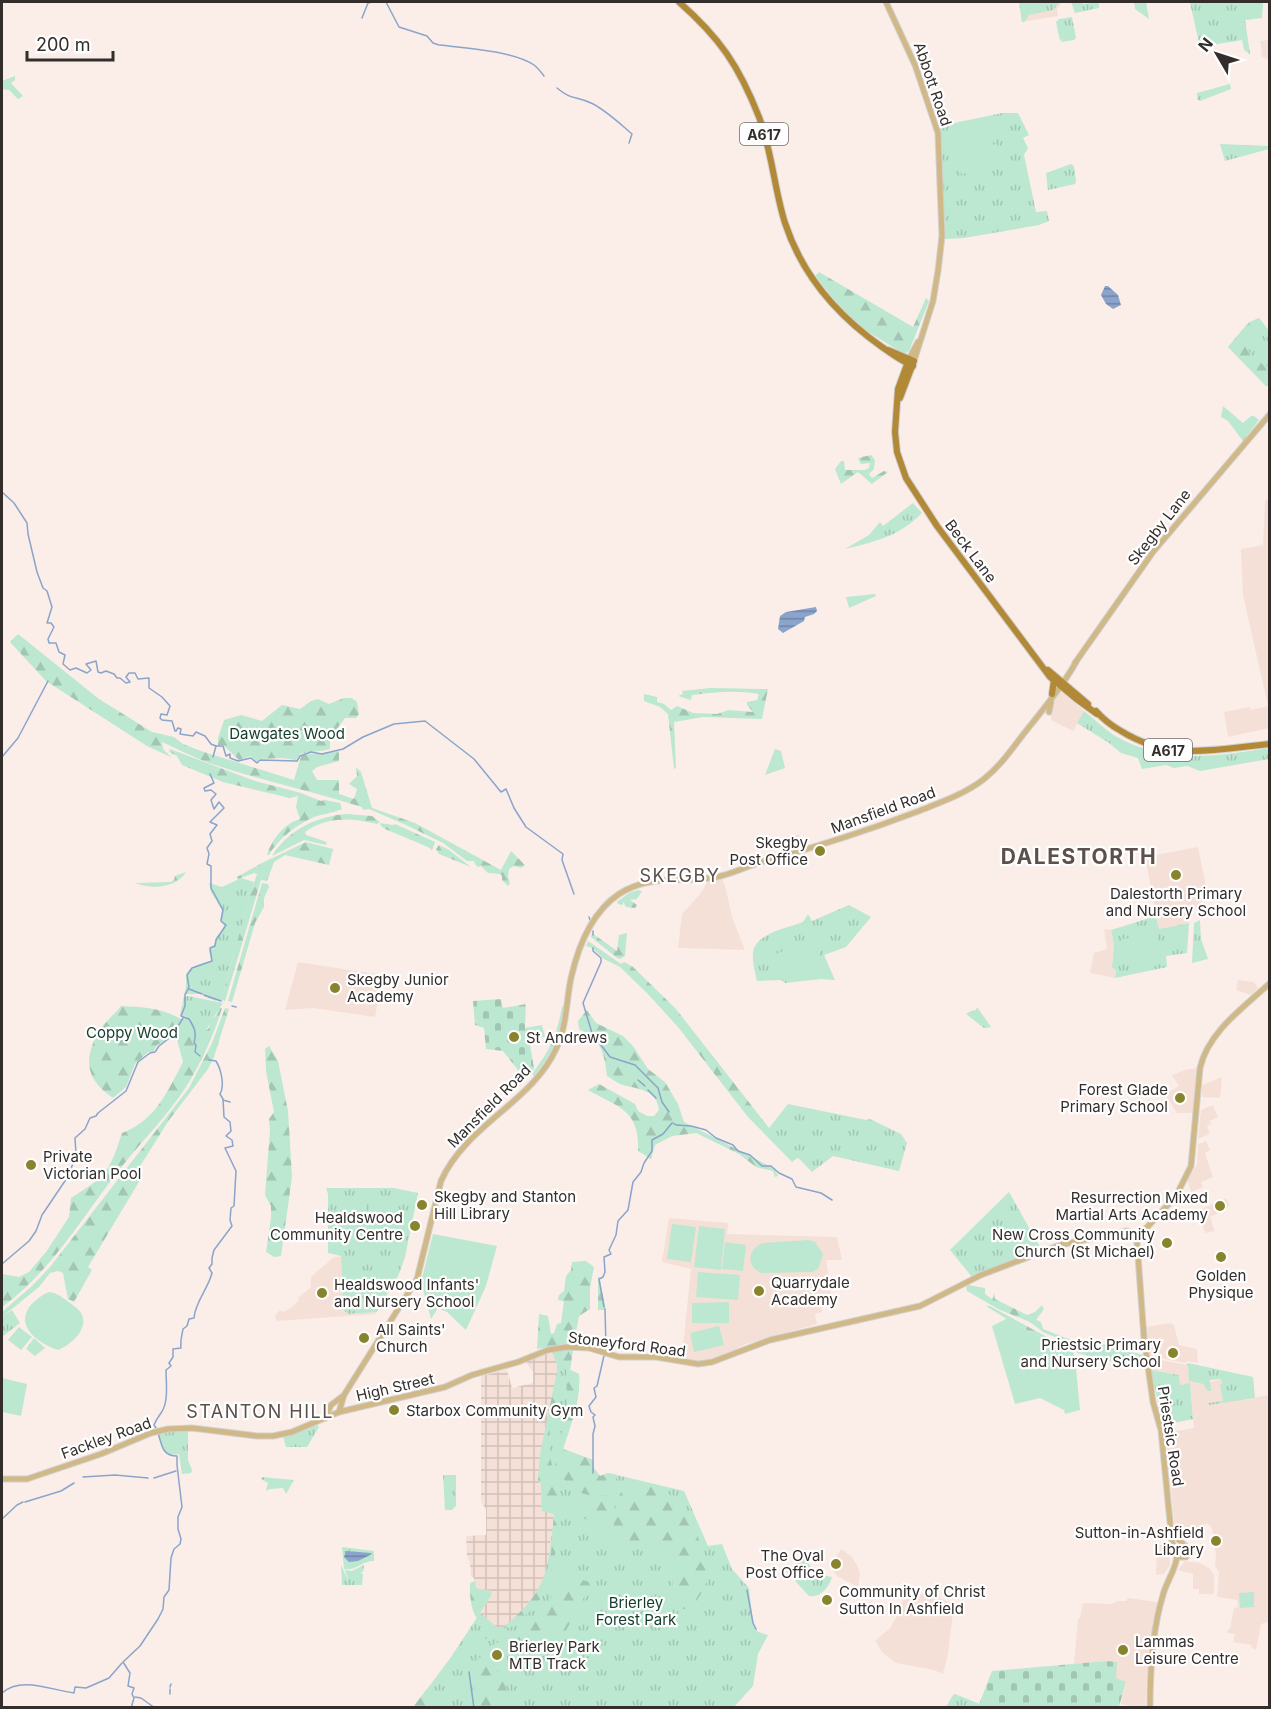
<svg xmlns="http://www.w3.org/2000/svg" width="1271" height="1709" viewBox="0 0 1271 1709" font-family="Inter,sans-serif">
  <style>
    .built { fill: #f5e0d7 }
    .industrial { fill: url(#industrial-grid) }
    .grass { fill: url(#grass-tufts) }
    .forest { fill: url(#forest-firs) }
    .cemetery { fill: url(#cemetery-stones) }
    .garden { fill: #bce7d0 }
    .water { fill: url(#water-rules) }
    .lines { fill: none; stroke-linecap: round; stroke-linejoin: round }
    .stream { stroke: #8aa4cc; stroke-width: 1.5 }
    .major-casing { stroke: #d2d1d1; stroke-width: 7 }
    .highway-casing { stroke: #d2d1d1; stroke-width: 8 }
    .major { stroke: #d0b887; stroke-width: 5 }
    .highway { stroke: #b18937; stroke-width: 6 }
    .poi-dot { fill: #88842d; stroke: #fefefe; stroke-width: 2 }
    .labels { text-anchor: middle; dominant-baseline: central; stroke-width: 4.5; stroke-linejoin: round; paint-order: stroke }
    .shield { fill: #fefefe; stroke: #706c6b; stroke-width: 1.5 }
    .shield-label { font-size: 14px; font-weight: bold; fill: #332e2c }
    .street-label { font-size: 15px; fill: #332e2c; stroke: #fefefe }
    .park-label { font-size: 15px; fill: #123d2b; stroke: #fefefe }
    .poi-label { font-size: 15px; fill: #332e2c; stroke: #fefefe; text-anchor: start }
    .quarter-label { font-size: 18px; letter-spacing: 1.5px; fill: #5b504b; stroke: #fefefe }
    .district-label { font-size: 21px; font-weight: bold; letter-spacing: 1.5px; fill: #5b504b; stroke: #fefefe }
  </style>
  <defs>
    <pattern id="industrial-grid" width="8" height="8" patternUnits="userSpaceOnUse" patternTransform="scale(1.5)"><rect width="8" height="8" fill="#f5e0d7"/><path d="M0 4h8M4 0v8" fill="none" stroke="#d2c0b9"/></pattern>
    <pattern id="grass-tufts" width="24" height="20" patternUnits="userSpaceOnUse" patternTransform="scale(1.5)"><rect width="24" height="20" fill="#bce7d0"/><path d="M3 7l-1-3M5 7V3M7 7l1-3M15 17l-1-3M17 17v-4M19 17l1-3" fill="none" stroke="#a2c6b3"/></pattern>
    <pattern id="forest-firs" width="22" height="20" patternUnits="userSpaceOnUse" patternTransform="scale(1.5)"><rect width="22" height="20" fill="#bce7d0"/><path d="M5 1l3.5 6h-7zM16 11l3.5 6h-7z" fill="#a2c6b3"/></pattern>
    <pattern id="cemetery-stones" width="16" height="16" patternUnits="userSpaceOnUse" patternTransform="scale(1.5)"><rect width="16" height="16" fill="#bce7d0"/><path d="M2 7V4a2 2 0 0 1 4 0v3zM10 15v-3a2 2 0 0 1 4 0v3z" fill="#a2c6b3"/></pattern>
    <pattern id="water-rules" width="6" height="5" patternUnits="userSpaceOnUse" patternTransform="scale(1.5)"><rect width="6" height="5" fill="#8aa4cc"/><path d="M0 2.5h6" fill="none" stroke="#7186a6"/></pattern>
  </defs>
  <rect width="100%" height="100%" fill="#fbeee8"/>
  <!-- built -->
  <g class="built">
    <polygon points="1019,2 1062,2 1057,9 1058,16 1022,22"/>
    <polygon points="1269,40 1270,40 1269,60 1261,56 1262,52 1260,41"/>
    <polygon points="1269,499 1269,728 1228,737 1224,712 1250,707 1250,710 1268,706 1243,595 1241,549 1263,545 1265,500"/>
    <polygon points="1059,693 1062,693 1084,711 1073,731 1051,720 1051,705"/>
    <polygon points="793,834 794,836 799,834 804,848 792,851 782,839"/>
    <polygon points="1198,847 1208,896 1194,909 1189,923 1159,929 1145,857"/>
    <polygon points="709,880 722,880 724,882 733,920 745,950 678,948 682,914 700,894"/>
    <polygon points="1104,929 1111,930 1114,944 1112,968 1116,970 1115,978 1090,973 1094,953 1107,949"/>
    <polygon points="298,962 383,975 375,1017 313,1008 285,1010"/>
    <polygon points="1238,980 1254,982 1258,988 1251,995 1236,990"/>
    <polygon points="1197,1068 1193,1113 1177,1113 1165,1094 1179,1086 1172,1075 1185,1070"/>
    <polygon points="1222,1077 1220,1098 1202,1097 1202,1085"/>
    <polygon points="1213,1105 1218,1117 1210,1121 1211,1124 1207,1126 1210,1134 1198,1139 1201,1110"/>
    <polygon points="1206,1141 1210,1150 1205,1153 1213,1177 1201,1182 1203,1187 1191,1192 1187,1179 1197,1165 1198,1144"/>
    <polygon points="1226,1198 1229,1205 1227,1209 1210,1217 1215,1231 1205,1233 1198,1211"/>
    <polygon points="669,1218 728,1223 727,1234 837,1237 842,1260 826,1260 833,1305 821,1307 822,1312 815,1314 817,1324 746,1344 717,1358 694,1361 682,1357 691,1269 662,1262"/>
    <polygon points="334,1257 341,1257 343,1311 348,1314 377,1312 376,1314 277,1321 275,1316 280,1310 283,1312 291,1308 299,1300 298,1298 311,1287 311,1277"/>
    <polygon points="1170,1323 1174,1325 1179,1345 1197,1349 1198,1363 1188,1361 1185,1363 1149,1356 1147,1342 1163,1344 1164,1339 1147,1339 1146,1327"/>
    <polygon points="1149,1358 1188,1365 1189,1381 1203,1384 1221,1379 1222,1385 1246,1400 1267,1395 1269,1400 1269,1622 1261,1624 1256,1650 1251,1647 1252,1645 1233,1642 1235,1634 1227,1633 1228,1629 1230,1629 1234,1608 1238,1607 1237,1600 1217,1597 1219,1572 1215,1566 1216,1555 1212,1528 1207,1523 1194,1534 1181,1537 1175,1532 1166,1436 1177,1431 1194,1428 1190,1384 1180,1385 1179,1375 1151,1370"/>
    <polygon points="1157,1545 1169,1545 1169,1547 1170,1565 1164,1574 1156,1575"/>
    <polygon points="841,1549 851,1556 857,1565 860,1573 858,1587 837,1576 828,1563 835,1559"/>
    <polygon points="1185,1561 1200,1563 1209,1568 1214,1575 1214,1594 1199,1594 1199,1589 1193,1589 1193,1574 1178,1570"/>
    <polygon points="924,1592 952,1603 967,1605 954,1605 948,1654 943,1674 934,1670 896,1663 882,1652 875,1641 890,1628 897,1616 905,1595 919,1596"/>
    <polygon points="1128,1598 1157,1602 1147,1676 1145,1707 1134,1707 1121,1704 1126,1683 1116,1678 1106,1661 1074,1664 1078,1618 1080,1618 1083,1603 1112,1604 1117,1601 1126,1601"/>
  </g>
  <!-- industrial -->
  <polygon class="industrial" points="552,1351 558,1367 541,1455 538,1482 541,1482 542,1511 554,1514 547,1571 538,1590 524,1609 503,1628 498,1628 480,1613 492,1594 491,1591 476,1588 474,1578 471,1576 470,1563 467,1555 466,1536 486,1535 486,1509 481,1502 481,1376 507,1370 512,1388 533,1383 533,1372 526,1362"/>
  <!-- grass -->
  <g class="grass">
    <polygon points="1019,2 1060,2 1053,10 1029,15 1024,22 1022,22"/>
    <polygon points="1071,2 1083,2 1083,4 1099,2 1099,8 1075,13"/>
    <polygon points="1134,2 1146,2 1149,19 1135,9"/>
    <polygon points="1197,2 1263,2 1262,18 1245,20 1250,54 1244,50 1242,40 1200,47 1190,3"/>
    <polygon points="1072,17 1076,38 1074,40 1061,42 1063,38 1060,41 1056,22 1059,19"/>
    <polygon points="1230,84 1231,89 1200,101 1197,99 1197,93"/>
    <polygon points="1002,113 1018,113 1029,135 1023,138 1028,148 1024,155 1036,212 1047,211 1049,221 1039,225 964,238 945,239 940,126"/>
    <polygon points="1220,144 1269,146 1269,149 1225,161"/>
    <polygon points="1071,164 1074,166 1076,181 1075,184 1048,190 1046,173"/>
    <polygon points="1259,318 1269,331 1269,386 1266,386 1228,347 1248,323"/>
    <path d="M913 503 922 513C900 536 874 542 845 549L869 535 880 522 883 526Z"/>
    <polygon points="875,594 876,596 849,608 846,597"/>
    <path d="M1084 711C1095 719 1105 730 1117 737 1168 765 1215 756 1269 748V759L1200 771 1187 766 1174 768 1166 765 1142 769 1138 758 1121 753 1109 743 1077 723Z"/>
    <polygon points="775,749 781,751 785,768 765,775"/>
    <path d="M241 878 254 882 223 993 216 1001 203 996V994H184C186 989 186 987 186 981 185 966 200 964 211 961L209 949 214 945 216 937 225 927 220 921 222 910 211 892 209 883 222 887Z"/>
    <path d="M849 905 871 917 846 947 824 955 835 980 821 979 785 983 781 980 757 981C755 973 752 961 753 953 755 933 788 928 803 922L808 914 812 921Z"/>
    <polygon points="1156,916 1159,929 1189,923 1187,953 1166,956 1167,967 1115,978 1116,970 1112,968 1114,944 1111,930"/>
    <polygon points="1200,920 1201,939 1208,959 1192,963 1194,923"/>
    <path d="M188 996 223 1003C216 1013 202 1036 199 1046L192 1043 188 1017 180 1015 184 997Z"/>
    <polygon points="977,1007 991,1027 984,1028 966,1014 971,1011 976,1010"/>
    <polygon points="788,1104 866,1120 870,1119 901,1134 907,1143 899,1171 833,1156 812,1172 769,1128"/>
    <polygon points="326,1188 394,1188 418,1193 405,1257 399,1274 377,1312 348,1314 343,1310 341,1256 328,1253 328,1194"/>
    <polygon points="1009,1192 1041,1249 972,1277 950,1250"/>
    <polygon points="12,1310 20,1323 2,1337 2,1317"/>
    <polygon points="34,1338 45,1348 35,1356 26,1349"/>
    <polygon points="1084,1339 1143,1355 1145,1368 1144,1369 1077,1353 1079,1343"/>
    <path d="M573 1349 570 1370 579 1374C581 1400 571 1424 563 1449L593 1460V1467L600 1476 608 1473 684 1491 708 1546 722 1544 732 1569 749 1588 753 1623 758 1632 768 1635 758 1654 753 1686 734 1707 413 1708 451 1657 480 1613 497 1628C506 1627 510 1621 516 1616 550 1587 549 1555 554 1514L542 1511 541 1483 538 1482 540 1455 558 1367 552 1351Z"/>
    <polygon points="1188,1363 1253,1377 1255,1398 1209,1405 1208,1403 1223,1401 1220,1385 1222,1384 1221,1379 1210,1380 1211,1391 1208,1391 1203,1384 1189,1381 1188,1366 1186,1365"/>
    <polygon points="1151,1370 1179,1375 1180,1385 1190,1383 1193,1419 1169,1424 1162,1421"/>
    <polygon points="316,1424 319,1427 307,1447 286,1447 283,1437"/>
    <path d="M188 1430V1460L192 1470 191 1473 182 1474 179 1454C161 1457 163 1448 158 1433Z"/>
    <polygon points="443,1475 456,1475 456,1506 452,1510 445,1510"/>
    <polygon points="262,1477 294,1480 286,1494 283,1488 270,1489 266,1491 268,1483 261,1479"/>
    <path d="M342 1547 374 1551V1561C362 1561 356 1571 344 1569Z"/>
    <path d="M804 1558 817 1574 832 1577C829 1587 821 1598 809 1596L786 1571Z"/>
    <polygon points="341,1565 349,1582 345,1570 352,1571 364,1565 363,1572 360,1573 363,1574 362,1585 342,1585"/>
    <polygon points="955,1694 980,1704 978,1707 946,1707 953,1695"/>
  </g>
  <!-- forest -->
  <g class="forest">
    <polygon points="15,76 15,80 11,83 23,96 18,99 9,90 2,89 2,81"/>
    <polygon points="819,272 913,327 926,298 929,301 909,351 906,353 901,352 862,328 843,311 815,276"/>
    <polygon points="1259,318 1269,331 1269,339 1258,327 1253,328 1248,323"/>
    <path d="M1247 326 1254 332 1247 337 1249 346 1247 350C1253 357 1260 361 1266 368L1269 363V386H1266L1228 347Z"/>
    <polygon points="1223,406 1243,423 1251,416 1254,416 1259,420 1243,441 1228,421 1221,417"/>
    <polygon points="871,455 875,460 874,469 869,474 872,478 884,471 888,472 872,484 858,472 841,484 835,469 841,461 844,461 845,470 865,470 869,468 870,463 861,464 858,458"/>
    <path d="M18 634 99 699 152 732 174 737 183 744 201 751 294 780 301 756C314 752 325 754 339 751V761L317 767 312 771 317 780H339V794L354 799 357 789 349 784 357 776 356 767 361 772 372 808 415 823 501 870 511 851 525 865 521 868 514 866 509 869 508 876 510 884 508 886 502 880V876L500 874 488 873 481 866 478 867 475 864 474 861H467L443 843 406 825 369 809 363 810 362 807C312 791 259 780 209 763 193 757 178 749 162 742L163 749 171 757 147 746 46 681 10 642Z"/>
    <path d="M710 688 768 689 762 719 703 717 674 722 676 768 674 769 668 714 660 707 644 701V694L657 697V702L664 704 671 710 677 706 693 713 717 714 729 710 753 712 747 705V702L757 700 759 694C738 690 714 692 692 695L691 700 678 696 683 694 682 691Z"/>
    <path d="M344 698H352L357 702 359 714 356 718H345L336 730 330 733V749C320 752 310 751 300 754L296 760 281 758 259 759 257 762 251 756 239 760 223 745 218 746V738L224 720 241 715 262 721 282 705 300 709 311 701 318 699 329 704Z"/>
    <path d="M170 749 255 781 301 793 321 801 325 800 340 803 342 809C333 813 323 814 314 817 296 825 279 838 269 855H267C272 839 284 824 300 819L296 807 298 796 290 798 223 782 182 765 177 756 169 752Z"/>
    <path d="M347 814 372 816 380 822 377 824C352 818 328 816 305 832L306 835 327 842 326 845 304 840 272 856C288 830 317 816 347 814Z"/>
    <polygon points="380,823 393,825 395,824 435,842 432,850 428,847 385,829 381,826"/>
    <polygon points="306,842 333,849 329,865 285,855 274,862 267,881 261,880 225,1001 207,998 223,993 251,892 257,874 254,873 238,879 237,877 262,863"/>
    <polygon points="439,845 449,850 471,867 439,854 436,849"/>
    <path d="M186 872C176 889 150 889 135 883L171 882 174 880 175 876Z"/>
    <polygon points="262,883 268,884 269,887 264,898 264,907 255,923 232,1002 228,1001"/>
    <polygon points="638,890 642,891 637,899 630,900 637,905 635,908 626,907 623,901 623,905 618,904 617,902 629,893"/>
    <polygon points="592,933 617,951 619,935 627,933 625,956 620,959 617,958 591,937"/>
    <polygon points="588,941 621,964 624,962 633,967 676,1009 769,1128 799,1157 792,1162 748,1117 678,1027 647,993 620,967 604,959 592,948 586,946"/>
    <path d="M121 1006C142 1007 162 1008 181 1019L188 1017 195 1034 192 1043 199 1046 203 1033 209 1028 210 1020 216 1016 219 1008H222C214 1035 201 1063 186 1087 168 1115 144 1139 123 1165 84 1214 53 1270 2 1307V1274L19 1277 29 1272 46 1252 69 1217 71 1198C106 1176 109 1173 122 1133 156 1120 167 1092 183 1062L175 1032 162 1043 157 1045 153 1052H148L135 1064 126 1087 113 1098C84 1079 83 1057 101 1028 107 1020 115 1014 121 1006Z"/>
    <path d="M562 1006 564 1007C560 1036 553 1053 534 1076L532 1074C550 1050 557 1036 562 1006Z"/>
    <polygon points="225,1008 229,1009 214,1057 208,1069 169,1120 137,1171 143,1175 88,1267 92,1270 74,1302 68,1299 63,1273 58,1271 50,1273 39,1287 2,1317 2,1312 32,1286 50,1267 189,1088 212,1043"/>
    <path d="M587 1010 596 1023 623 1036 633 1046 648 1069 665 1082 678 1104 684 1122 775 1169 778 1176 775 1177 773 1171 756 1167 739 1154 696 1133 672 1136 655 1145 651 1159 638 1151C640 1109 617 1107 588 1090L599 1084 635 1104 638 1111 647 1116H654L659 1110C657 1089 636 1089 620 1084 616 1082 611 1078 607 1076 604 1052 602 1041 579 1029L578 1021Z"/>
    <polygon points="269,1046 278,1061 288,1111 292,1177 281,1256 274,1257 266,1252 271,1218 271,1206 265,1195 270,1130 269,1119 274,1112 266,1071 265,1049"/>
    <polygon points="586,1261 594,1267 590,1288 590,1309 579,1316 574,1342 537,1349 539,1314 548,1316 551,1334 554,1333 557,1324 561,1323 564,1301 558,1300 559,1295 564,1291 566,1276 571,1270 572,1262"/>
    <polygon points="599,1276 606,1310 598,1310 598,1277"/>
    <polygon points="968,1285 985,1288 985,1294 992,1299 994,1293 995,1299 1027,1315 1035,1312 1042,1305 1044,1309 1036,1320 1041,1322 1043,1329 1079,1343 1077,1350 1072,1344 1043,1332 1030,1322 998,1309 967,1291 966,1287"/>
    <polygon points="986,1306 990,1306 1045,1336 1065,1344 1053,1349 1050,1341 1018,1326"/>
    <path d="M573 1349 570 1370 579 1374C581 1400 571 1424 563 1449L593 1460V1467L600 1476 608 1473 617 1475 612 1494C583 1500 569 1490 555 1466L567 1407 566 1364 560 1362V1406L558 1413 550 1424 549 1453 556 1481 564 1502 553 1566 540 1599 529 1612 511 1627 503 1628C521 1612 539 1595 547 1571 553 1554 552 1532 554 1514L542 1511 541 1483 538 1482 540 1455 558 1367 552 1351Z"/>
    <path d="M631 1483C642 1484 657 1486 666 1492 686 1504 710 1555 707 1578 706 1588 698 1598 693 1607L689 1610 673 1607V1567L668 1557 655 1547 645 1545H614C614 1525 611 1494 631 1483Z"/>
    <polygon points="588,1498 601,1499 611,1498 613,1501 607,1535 596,1524 581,1517 576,1509 580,1502"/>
    <polygon points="563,1576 591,1582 605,1592 587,1592 564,1634 555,1633 548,1636 513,1665 510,1662 514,1639 543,1612"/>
    <path d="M475 1581 476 1588 491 1591 492 1594 480 1613 498 1628 497 1634 470 1645 467 1642 487 1632C472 1614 470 1607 470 1583Z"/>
    <path d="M479 1657C504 1673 506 1679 509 1707H478L472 1674Z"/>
    <polygon points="427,1689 441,1707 413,1707"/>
  </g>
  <!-- cemetery -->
  <g class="cemetery">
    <polygon points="501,999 503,1008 526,1004 525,1028 542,1025 545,1037 529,1039 534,1068 532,1074 522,1080 518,1070 503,1051 486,1049 484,1028 475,1025 473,1001"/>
    <polygon points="1106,1661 1117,1662 1116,1678 1126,1682 1119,1707 978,1707 992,1671"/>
  </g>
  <!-- garden -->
  <g class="garden">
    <polygon points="992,119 996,142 957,149 953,126"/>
    <polygon points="997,144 1001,167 961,174 957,151"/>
    <polygon points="1157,934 1161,957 1126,963 1122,939"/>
    <polygon points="815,939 823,963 785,978 776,954"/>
    <polygon points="343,1201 367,1202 365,1244 341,1243"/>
    <polygon points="370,1202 396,1203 394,1244 368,1244"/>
    <polygon points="672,1224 696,1227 691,1262 667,1259"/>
    <polygon points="699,1226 725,1229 721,1270 694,1267"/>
    <polygon points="433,1234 497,1246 486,1286 466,1330 447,1312 438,1308 431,1319 421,1282"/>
    <path d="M808 1240 815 1242 823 1254 818 1269 812 1272 761 1273C746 1266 747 1249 763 1243Z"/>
    <polygon points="725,1242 746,1245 743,1271 722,1269"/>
    <polygon points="373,1260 393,1262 391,1273 372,1272"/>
    <polygon points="698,1272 740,1275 738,1300 696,1297"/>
    <path d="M49 1292C57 1293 60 1296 66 1300 71 1304 78 1308 81 1313 90 1328 71 1345 58 1350 40 1344 14 1327 30 1306 36 1300 41 1295 49 1292Z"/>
    <polygon points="729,1302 729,1323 692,1323 692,1303"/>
    <polygon points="1008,1318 1018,1326 1050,1341 1053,1349 1065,1344 1072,1347 1075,1358 1080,1410 1065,1414 1064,1410 1040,1398 1015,1404 992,1326"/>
    <polygon points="719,1326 724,1345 694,1352 690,1333"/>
    <polygon points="19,1327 32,1337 21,1350 8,1340"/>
    <polygon points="2,1378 27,1384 21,1416 2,1412"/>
    <polygon points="1254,1592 1254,1607 1240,1608 1239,1593"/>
    <polygon points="509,1636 506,1669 482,1651"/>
  </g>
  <!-- water -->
  <g class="water">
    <polygon points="1105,286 1108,286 1118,295 1121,305 1113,309 1106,304 1101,295"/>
    <polygon points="816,607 817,611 814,614 805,617 804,621 783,633 778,629 780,616 786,612"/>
    <polygon points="346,1551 371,1553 372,1554 358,1561 349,1562 344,1557"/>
  </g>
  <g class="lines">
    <!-- stream -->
    <g class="stream">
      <polyline points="386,2 399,27 427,36 433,43 439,45"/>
      <polyline points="362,18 368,3 373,2"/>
      <path d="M440 45C465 48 514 51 534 65 538 68 541 72 544 76"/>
      <path d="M557 88C571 100 576 96 591 103 606 110 619 123 632 134L629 143"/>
      <polyline points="2,492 14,503 27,523 28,534 37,572 43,588 47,591 52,607 47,623 51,623 54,627 48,639 49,643 56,643 59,652 65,655 63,664 70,670 76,668 87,673 91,670 86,664 96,661 98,672 101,673 106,671 114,674 117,678 120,678 126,683 130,682 126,677 129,673 135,673 138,679 149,678 149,688 162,697 170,706 167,715 161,714 160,718 162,720 172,721 175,731 176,731 178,728 181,729 180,734 193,736 196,732 205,736 211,744 216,746 213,757"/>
      <polyline points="216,746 223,746 226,756 230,754 230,758 238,761 251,758 257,763 260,760 297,761 300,756 311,752 322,754 343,749 363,737 394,724 425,721 474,759 501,792 506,789 514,808 526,827 563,854 562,860 574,894"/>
      <polyline points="2,757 18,738 48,681"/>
      <polyline points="589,917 590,920"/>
      <polyline points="593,931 593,935"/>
      <polyline points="593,948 593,951 601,958 601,962 583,1003 592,1033 610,1057 635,1065 658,1088 662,1102 669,1112"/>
      <polyline points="189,989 202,994"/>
      <polyline points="204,995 221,1001"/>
      <polyline points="232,1006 236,1007"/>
      <path d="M200 1056 195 1052 196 1045 194 1043C197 1032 194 1027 189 1019L181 1016 185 1006V995L189 987 187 975 192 968 212 961 210 948 215 946 216 940 226 925 221 921 223 910 211 888V866L207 864 209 854 207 848 212 841 210 834 217 825 210 822 224 808 219 802 214 809 211 800 216 794 211 790 205 791 204 788 214 783 210 774"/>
      <polyline points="638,1080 645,1086"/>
      <polyline points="648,1090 656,1098"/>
      <polyline points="223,1100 230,1102"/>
      <polyline points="673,1123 676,1125 691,1126 706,1130 716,1138 733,1145 738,1151 750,1155 762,1166 771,1166 779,1173 792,1179 796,1187 821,1193 832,1200"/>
      <polyline points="2,1264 29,1241 36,1231 42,1215 69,1175 76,1154 75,1138 85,1129 90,1118 96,1116 98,1113 126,1091 138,1062 150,1053 155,1052 159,1046 172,1036 183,1018"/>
      <polyline points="604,1307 599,1279 603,1277 605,1272 604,1257 611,1254 609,1250 616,1235 618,1221 628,1210 633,1182 641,1172 644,1163 652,1151 652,1140 663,1134 672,1123"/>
      <path d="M156 1428 154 1425C156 1420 158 1417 161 1413 169 1402 166 1383 166 1370L171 1366 169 1363 173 1357V1349L181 1348C180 1340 182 1336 183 1329L187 1326 189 1319 194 1318C195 1302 208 1289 212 1273L209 1268 212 1264V1258L214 1250 232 1226 230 1220 231 1208 234 1206 236 1171 225 1148 233 1146 232 1140 226 1136 231 1131 230 1122 224 1117 223 1099 220 1094C225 1086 221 1069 216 1061L209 1060"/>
      <polyline points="593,1473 593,1434 595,1426 593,1417 595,1415 591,1412 589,1406 596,1397 594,1388 597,1386 606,1347 605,1309"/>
      <polyline points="83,1477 115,1475 148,1478"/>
      <polyline points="154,1478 176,1471"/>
      <polyline points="25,1502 61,1491 74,1483"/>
      <polyline points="2,1519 17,1505 23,1502"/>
      <polyline points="747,1590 753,1623 756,1629"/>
      <polyline points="469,1672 474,1708"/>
      <polyline points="170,1687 171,1684"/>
      <path d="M2 1693C21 1676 51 1690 74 1693L75 1687 86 1688 109 1678 122 1663"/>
      <polyline points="170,1694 170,1689"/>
      <polyline points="135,1697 141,1698 155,1708"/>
      <path d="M131 1708 134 1698 132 1694 134 1688 128 1686 130 1673 123 1662 140 1646 158 1619 163 1609 164 1597 169 1590 171 1558 174 1549 180 1544 181 1539 178 1529V1517L182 1507 177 1465V1456C162 1456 162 1445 158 1433"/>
    </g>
    <defs>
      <g id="major">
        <polyline points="886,2 915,65 938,133 942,236 938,271 933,301 914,361"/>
        <polyline points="909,359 918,342"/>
        <polyline points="1075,663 1153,552 1270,414"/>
        <polyline points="1049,712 1051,702"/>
        <path d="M1139 1236 1137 1242 1144 1338 1153 1402 1161 1430 1172 1542C1173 1546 1177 1550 1177 1555 1177 1568 1166 1582 1163 1595 1153 1627 1150 1674 1150 1708"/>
        <path d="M1139 1236 1176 1196 1191 1166 1200 1068C1208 1032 1244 1007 1270 983"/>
        <path d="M339 1412 344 1395 417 1279 441 1181C466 1125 532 1102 556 1049 567 1026 566 1002 571 978 578 947 592 912 619 894 653 872 686 885 721 876 737 872 752 864 768 860 820 846 869 830 919 811 941 802 965 794 984 779 1004 763 1017 741 1034 721 1049 702 1064 684 1076 662"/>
        <polyline points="325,1418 331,1405 343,1396"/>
        <polyline points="2,1479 27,1479 101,1454 151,1433 168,1429 192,1428 257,1436 273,1436 292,1432 339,1412 445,1387 472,1375 518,1362 548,1350 567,1347 589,1348 619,1357 656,1357 698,1364 712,1362 770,1340 920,1306 981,1275 1060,1245 1127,1231 1139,1236"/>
        <polyline points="1172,1534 1190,1550 1186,1557 1181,1557 1177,1554"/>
      </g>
      <g id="highway">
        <path d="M679 2C720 38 739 66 759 117 772 151 774 188 785 223 802 275 838 316 882 347 892 354 901 361 913 366"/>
        <polyline points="888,350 914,361 900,398"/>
        <polyline points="909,359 898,389 895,432 897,452 906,478 937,526 1050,677 1075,698 1097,714"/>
        <polyline points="1048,670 1088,704"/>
        <polyline points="1052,694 1054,680"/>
        <path d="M1096 711C1103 719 1112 726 1121 731 1171 762 1215 749 1270 744"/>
      </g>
    </defs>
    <!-- major casing -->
    <use href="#major" class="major-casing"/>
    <!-- highway casing -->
    <use href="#highway" class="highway-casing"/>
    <!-- major -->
    <use href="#major" class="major"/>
    <!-- highway -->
    <use href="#highway" class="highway"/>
  </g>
  <!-- markers -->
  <g class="poi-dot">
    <circle cx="820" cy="851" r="6"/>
    <circle cx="1176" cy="875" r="6"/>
    <circle cx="335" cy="988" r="6"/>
    <circle cx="514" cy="1037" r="6"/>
    <circle cx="1180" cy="1098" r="6"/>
    <circle cx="31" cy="1165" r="6"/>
    <circle cx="422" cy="1205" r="6"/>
    <circle cx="1220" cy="1206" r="6"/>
    <circle cx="415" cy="1226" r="6"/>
    <circle cx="1167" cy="1243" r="6"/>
    <circle cx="1221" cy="1257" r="6"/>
    <circle cx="759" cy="1291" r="6"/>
    <circle cx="322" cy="1293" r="6"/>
    <circle cx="364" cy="1338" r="6"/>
    <circle cx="1173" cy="1353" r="6"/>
    <circle cx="394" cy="1410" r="6"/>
    <circle cx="1216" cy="1541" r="6"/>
    <circle cx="836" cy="1564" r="6"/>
    <circle cx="827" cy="1600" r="6"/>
    <circle cx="1123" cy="1650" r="6"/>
    <circle cx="497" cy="1655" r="6"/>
  </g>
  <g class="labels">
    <!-- shield labels -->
    <g class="shield">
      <rect x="740" y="123" width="48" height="22" rx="4.5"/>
      <rect x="1144" y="739" width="48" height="22" rx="4.5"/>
    </g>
    <g class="shield-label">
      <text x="764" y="134">A617</text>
      <text x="1168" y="750">A617</text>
    </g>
    <!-- street labels -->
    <g class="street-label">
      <text transform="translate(933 84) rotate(71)">Abbott Road</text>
      <text transform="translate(1159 527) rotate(-52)">Skegby Lane</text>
      <text transform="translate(971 551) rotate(53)">Beck Lane</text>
      <text transform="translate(883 810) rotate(-20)">Mansfield Road</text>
      <text transform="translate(489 1106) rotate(-45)">Mansfield Road</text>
      <text transform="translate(627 1344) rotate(7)">Stoneyford Road</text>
      <text transform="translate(395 1387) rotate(-13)">High Street</text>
      <text transform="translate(1171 1436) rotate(81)">Priestsic Road</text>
      <text transform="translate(106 1438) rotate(-20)">Fackley Road</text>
    </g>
    <!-- park labels -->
    <g class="park-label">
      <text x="287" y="733">Dawgates Wood</text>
      <text x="132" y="1032">Coppy Wood</text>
      <text x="636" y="1602">Brierley<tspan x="636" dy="17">Forest Park</tspan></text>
    </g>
    <!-- poi labels -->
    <g class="poi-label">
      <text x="808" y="842" text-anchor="end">Skegby<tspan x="808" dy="17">Post Office</tspan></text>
      <text x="1176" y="893" text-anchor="middle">Dalestorth Primary<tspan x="1176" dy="17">and Nursery School</tspan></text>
      <text x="347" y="979">Skegby Junior<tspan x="347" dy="17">Academy</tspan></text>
      <text x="526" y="1037">St Andrews</text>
      <text x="1168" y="1089" text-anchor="end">Forest Glade<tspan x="1168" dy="17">Primary School</tspan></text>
      <text x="43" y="1156">Private<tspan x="43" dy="17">Victorian Pool</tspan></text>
      <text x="434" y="1196">Skegby and Stanton<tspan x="434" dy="17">Hill Library</tspan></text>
      <text x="1208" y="1197" text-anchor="end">Resurrection Mixed<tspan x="1208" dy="17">Martial Arts Academy</tspan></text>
      <text x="403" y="1217" text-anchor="end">Healdswood<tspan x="403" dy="17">Community Centre</tspan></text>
      <text x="1155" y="1234" text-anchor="end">New Cross Community<tspan x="1155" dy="17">Church (St Michael)</tspan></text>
      <text x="1221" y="1275" text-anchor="middle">Golden<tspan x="1221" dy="17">Physique</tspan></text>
      <text x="771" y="1282">Quarrydale<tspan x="771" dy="17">Academy</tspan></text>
      <text x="334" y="1284">Healdswood Infants'<tspan x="334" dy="17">and Nursery School</tspan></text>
      <text x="376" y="1329">All Saints'<tspan x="376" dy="17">Church</tspan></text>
      <text x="1161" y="1344" text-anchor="end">Priestsic Primary<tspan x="1161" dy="17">and Nursery School</tspan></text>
      <text x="406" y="1410">Starbox Community Gym</text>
      <text x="1204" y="1532" text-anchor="end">Sutton-in-Ashfield<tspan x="1204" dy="17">Library</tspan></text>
      <text x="824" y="1555" text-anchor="end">The Oval<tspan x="824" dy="17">Post Office</tspan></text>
      <text x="839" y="1591">Community of Christ<tspan x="839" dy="17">Sutton In Ashfield</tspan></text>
      <text x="1135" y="1641">Lammas<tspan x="1135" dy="17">Leisure Centre</tspan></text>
      <text x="509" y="1646">Brierley Park<tspan x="509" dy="17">MTB Track</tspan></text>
    </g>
    <!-- quarter labels -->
    <g class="quarter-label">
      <text x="680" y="875">SKEGBY</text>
      <text x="260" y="1411">STANTON HILL</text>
    </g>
    <!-- district labels -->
    <g class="district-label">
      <text x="1079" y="856">DALESTORTH</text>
    </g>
  </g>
  <!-- border -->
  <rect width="1271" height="1709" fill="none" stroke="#332e2c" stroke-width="6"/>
  <!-- north arrow -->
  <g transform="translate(1217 54) rotate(309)" stroke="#fefefe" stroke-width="4.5" paint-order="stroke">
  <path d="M0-4.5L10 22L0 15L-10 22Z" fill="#332e2c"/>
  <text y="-9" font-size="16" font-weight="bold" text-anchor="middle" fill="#332e2c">N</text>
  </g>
  <!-- scale -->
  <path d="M27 51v9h86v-9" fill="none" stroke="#332e2c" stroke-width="3"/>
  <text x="36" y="51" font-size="18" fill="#332e2c" stroke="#fefefe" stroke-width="4.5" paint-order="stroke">200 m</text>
</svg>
